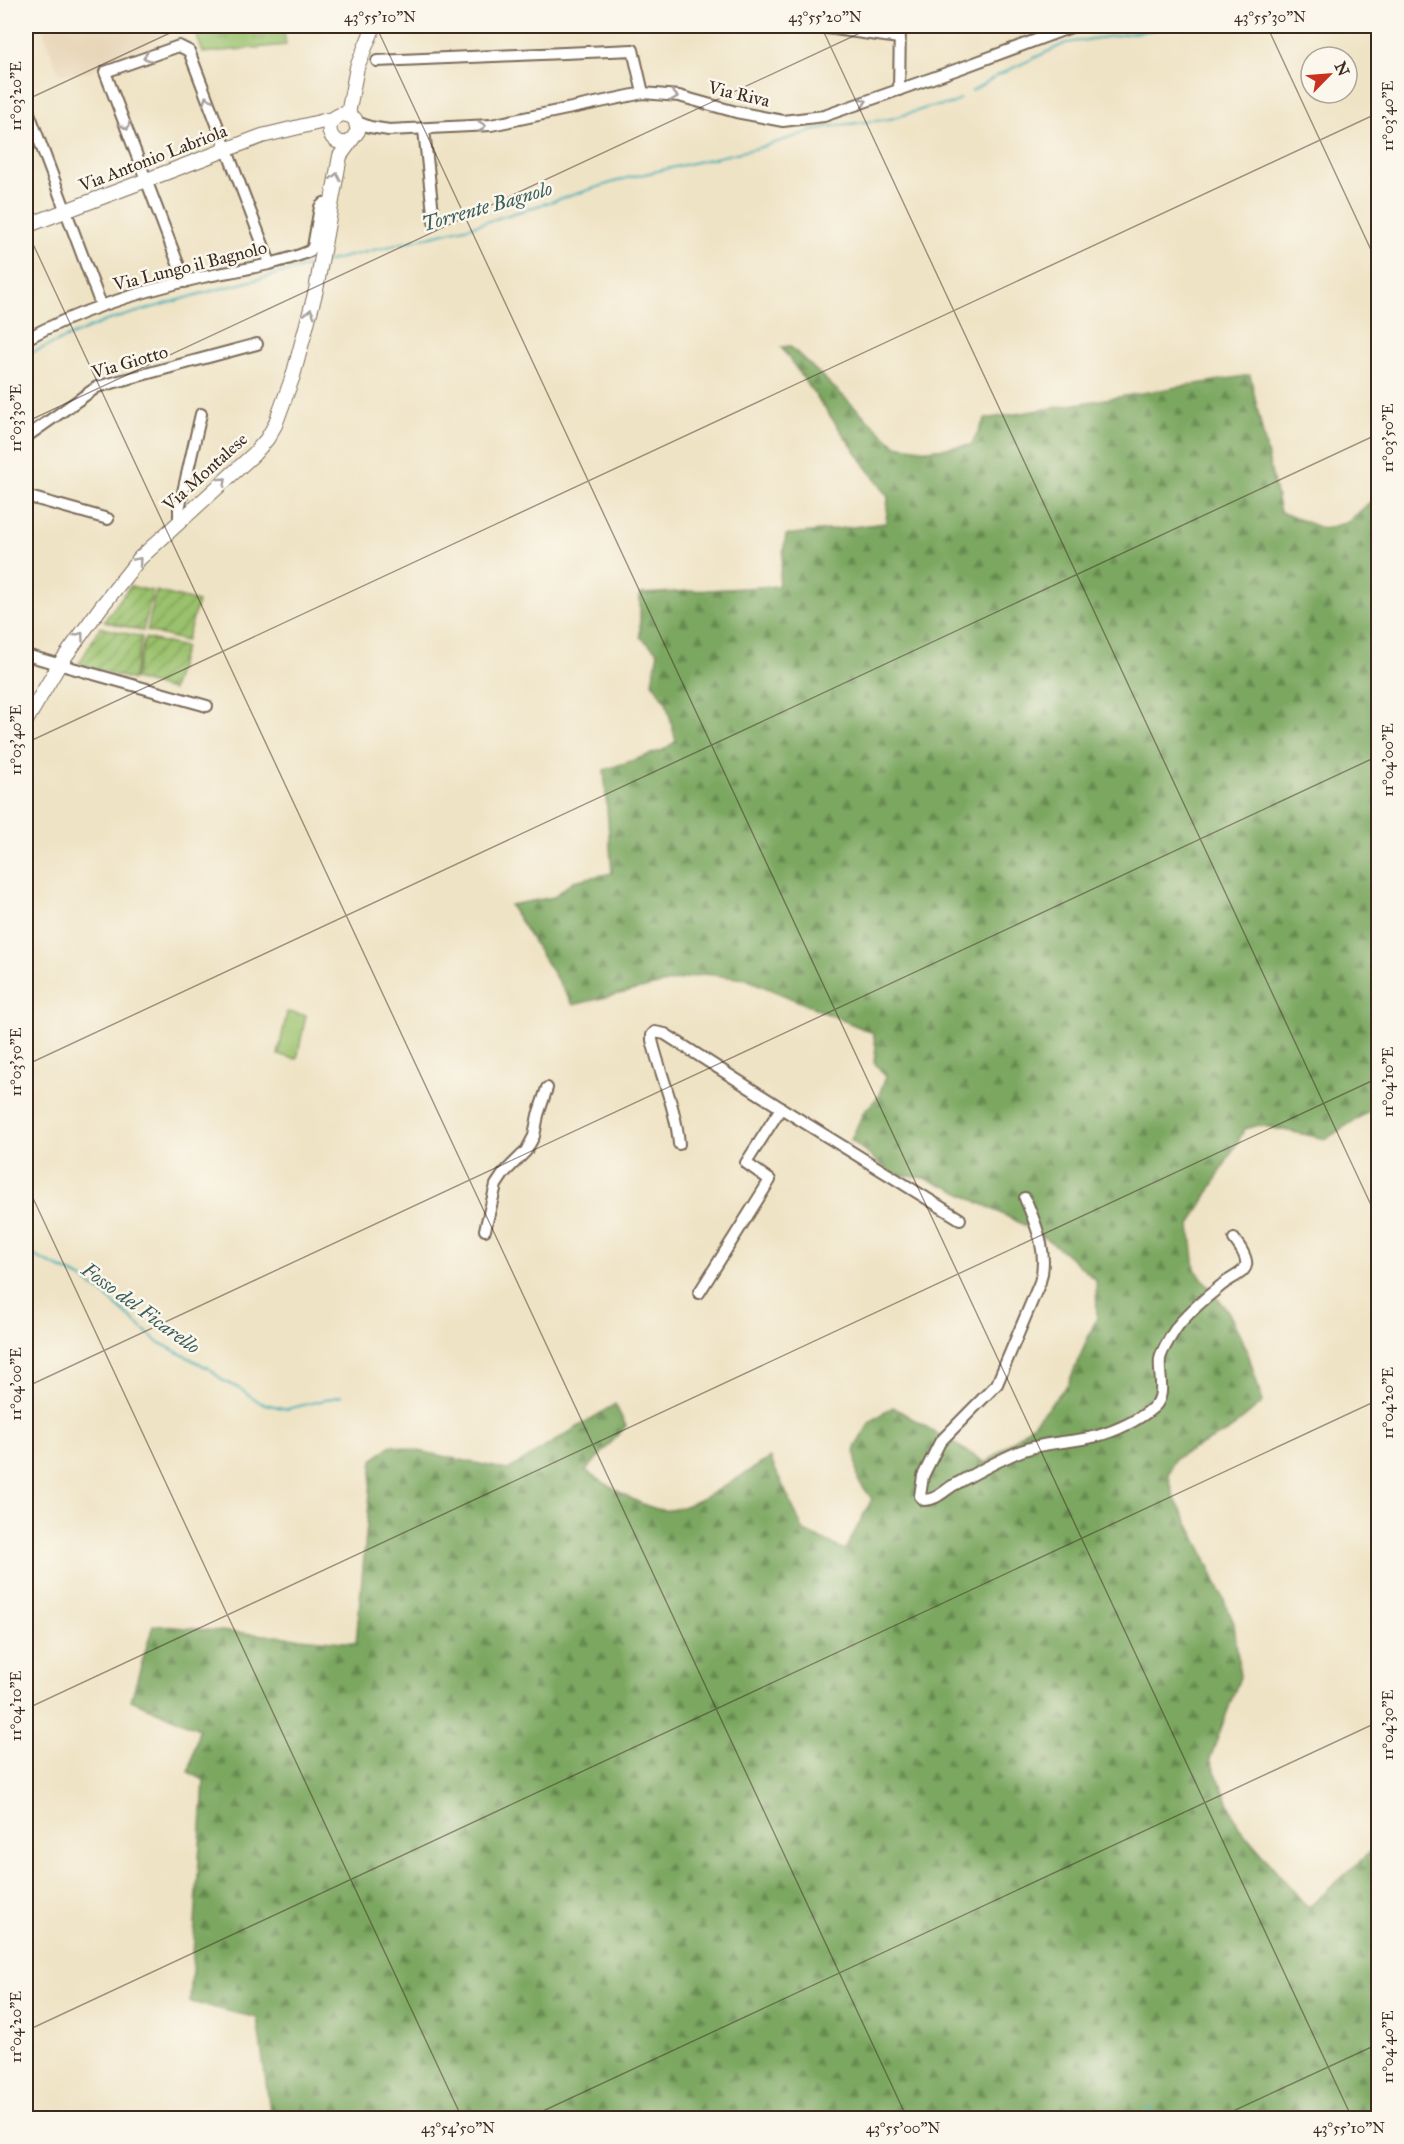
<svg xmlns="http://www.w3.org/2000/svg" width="1404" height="2144" viewBox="0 0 1404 2144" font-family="'IM FELL Great Primer',serif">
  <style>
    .built { fill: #e7d5b7 }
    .grass { fill: #9ac16c; stroke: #6a7645; stroke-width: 1.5 }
    .forest { fill: url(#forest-firs); stroke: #5b683f; stroke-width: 1.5 }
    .park { fill: url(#park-tufts); stroke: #6a7645; stroke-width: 1.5 }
    .garden { fill: url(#garden-furrows); stroke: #6a7645; stroke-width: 1.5 }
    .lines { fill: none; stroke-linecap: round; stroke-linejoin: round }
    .stream { stroke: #3bacb6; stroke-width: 2 }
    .minor-casing { stroke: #7a6b58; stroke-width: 14 }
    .tertiary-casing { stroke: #7a6b58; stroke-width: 16 }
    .minor { stroke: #fff; stroke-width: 10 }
    .tertiary { stroke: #fff; stroke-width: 14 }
    .oneway { stroke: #a79f9a }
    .ticks { fill: none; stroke: #3b2a1e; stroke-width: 1.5; stroke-opacity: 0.45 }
    .labels { text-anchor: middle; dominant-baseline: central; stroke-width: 5; stroke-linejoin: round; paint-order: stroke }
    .street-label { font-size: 18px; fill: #3b2a1e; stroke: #fbf7ec }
    .water-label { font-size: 20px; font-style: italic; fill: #3b5e5b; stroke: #fbf7ec }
    .neatline { fill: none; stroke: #3b2a1e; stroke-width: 2 }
    .ticks-label { font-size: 15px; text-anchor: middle; fill: #3b2a1e }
  </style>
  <defs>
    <pattern id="forest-firs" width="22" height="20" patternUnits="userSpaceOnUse" patternTransform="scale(1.5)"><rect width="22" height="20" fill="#7ba760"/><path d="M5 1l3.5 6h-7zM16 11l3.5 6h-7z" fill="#66884f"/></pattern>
    <pattern id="park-tufts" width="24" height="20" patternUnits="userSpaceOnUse" patternTransform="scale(1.5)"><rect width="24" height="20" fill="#9ac16c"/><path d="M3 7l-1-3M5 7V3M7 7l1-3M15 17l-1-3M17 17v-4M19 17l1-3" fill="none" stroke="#7f9d58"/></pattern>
    <pattern id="garden-furrows" width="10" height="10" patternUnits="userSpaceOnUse" patternTransform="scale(1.5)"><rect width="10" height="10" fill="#9ac16c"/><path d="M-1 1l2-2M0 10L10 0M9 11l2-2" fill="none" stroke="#7f9d58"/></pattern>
  </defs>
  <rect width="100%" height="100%" fill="#fbf7ec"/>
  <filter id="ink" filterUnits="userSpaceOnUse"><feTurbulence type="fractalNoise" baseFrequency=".0167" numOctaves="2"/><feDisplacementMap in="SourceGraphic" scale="12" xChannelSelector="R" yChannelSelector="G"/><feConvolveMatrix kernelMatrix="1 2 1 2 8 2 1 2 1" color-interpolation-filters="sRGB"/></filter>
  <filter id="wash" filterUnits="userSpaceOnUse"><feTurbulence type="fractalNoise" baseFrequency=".008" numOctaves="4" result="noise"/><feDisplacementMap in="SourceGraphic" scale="24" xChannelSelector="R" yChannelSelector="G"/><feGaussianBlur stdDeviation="1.35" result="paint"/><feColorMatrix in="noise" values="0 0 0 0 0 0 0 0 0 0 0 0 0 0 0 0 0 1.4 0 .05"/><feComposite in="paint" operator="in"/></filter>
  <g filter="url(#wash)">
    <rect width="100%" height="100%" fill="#efe3c5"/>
    <!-- built -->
    <polygon class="built" points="41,26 185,26 86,73 59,74"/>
    <!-- grass -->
    <polygon class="grass" points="287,1012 306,1015 297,1059 278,1055"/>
    <!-- forest -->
    <path class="forest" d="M790 346 895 445 928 450 971 445 985 419 1250 375 1280 512 1324 529 1348 522 1378 495V1105L1326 1139 1259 1125 1245 1129 1190 1225 1195 1269 1229 1313 1247 1350 1263 1402 1227 1432 1175 1458 1168 1474 1174 1497 1202 1550 1234 1623 1240 1677 1210 1759 1239 1827 1308 1908 1378 1845V2118H271L257 2018 190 2002 204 1780 189 1772 199 1729 131 1700 153 1625 356 1643 373 1460 391 1445 508 1470 615 1404 626 1426 586 1471C605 1483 641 1508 663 1510 688 1513 747 1472 770 1458L804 1531 845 1550 872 1499 858 1480 855 1448 870 1422 893 1407 986 1463 1033 1424 1068 1384 1097 1317 1096 1280 1064 1252 1034 1230 950 1188 924 1178 892 1174 851 1140 863 1113 878 1097 886 1077 874 1062 876 1047 873 1033 746 979 704 974 573 1005 510 905 554 897 573 881 612 873 604 770 663 750 676 741 666 702 652 682 658 652 640 637V594L778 586 786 535 886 523 888 497 781 347Z"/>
    <!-- park -->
    <polygon class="park" points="193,26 283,26 286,45 203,53"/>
    <!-- garden -->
    <g class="garden">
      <polygon points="130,586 153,591 143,631 104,621"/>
      <polygon points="156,591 198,602 186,641 147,631"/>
      <polygon points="100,627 142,637 133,680 79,664"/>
      <polygon points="145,638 185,647 172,690 134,679"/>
    </g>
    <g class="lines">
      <!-- stream -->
      <g class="stream">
        <polyline points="972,91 998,75 1066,43 1180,26"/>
        <polyline points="325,262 473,226 627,178 758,148 826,127 890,119 930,107 952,104 960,99"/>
        <polyline points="26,355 106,321 200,294 314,265"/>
        <polyline points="26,1252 81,1278 101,1292 158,1342 210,1369 222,1380 240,1389 261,1403 287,1409 341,1396"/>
        <polyline points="1145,2118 1147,2112 1153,2107"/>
      </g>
    </g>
  </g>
  <g filter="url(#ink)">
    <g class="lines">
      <defs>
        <g id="minor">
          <polyline points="813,26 899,38"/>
          <polyline points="377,61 633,50 643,93"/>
          <polyline points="899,90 900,26"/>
          <polyline points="26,105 101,305"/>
          <polyline points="357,122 370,127 389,130 491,125 643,93 679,96 736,112 783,121 824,116 961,68 1074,26"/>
          <polyline points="424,130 434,222"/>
          <polyline points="185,282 105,72 179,46 189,51 270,263"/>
          <path d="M26 339C81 309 141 291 203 277 238 270 277 265 310 251L313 247 320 207 324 203 331 202"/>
          <polyline points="26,437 97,387 257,344"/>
          <polyline points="26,496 108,519"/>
          <polyline points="179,520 179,509 201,414"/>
          <polyline points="26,655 207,706"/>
          <polyline points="781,1108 960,1219"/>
          <path d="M679 1144C676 1108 660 1074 652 1040V1035L655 1032 665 1034 781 1108 746 1163 770 1180 699 1293"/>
          <path d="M1025 1198C1036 1225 1049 1253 1040 1282L997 1384 940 1442 923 1476 920 1496 924 1500C936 1500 943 1492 952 1486 974 1474 998 1460 1021 1451 1046 1441 1072 1443 1097 1436 1116 1431 1139 1420 1154 1407 1167 1395 1158 1375 1160 1359 1161 1352 1175 1329 1180 1323 1191 1311 1204 1299 1217 1289 1238 1270 1261 1274 1234 1239"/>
          <polyline points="485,1230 496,1185 504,1173 526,1151 534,1136 538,1115 547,1088"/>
        </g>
        <g id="tertiary">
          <polyline points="348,114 357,67 374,26"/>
          <polyline points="26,226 262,136 332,119"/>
          <path d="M26 721 59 665 101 607 140 558 254 454 267 439 275 425 293 376 316 290 340 156 358 131 355 119C346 112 338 113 331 122 326 135 335 144 348 143"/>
        </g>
      </defs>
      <!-- minor casing -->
      <use href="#minor" class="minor-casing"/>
      <!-- tertiary casing -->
      <use href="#tertiary" class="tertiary-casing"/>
      <!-- minor -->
      <use href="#minor" class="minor"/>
      <!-- tertiary -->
      <use href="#tertiary" class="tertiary"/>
    </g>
    <!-- one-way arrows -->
    <defs><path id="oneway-chevron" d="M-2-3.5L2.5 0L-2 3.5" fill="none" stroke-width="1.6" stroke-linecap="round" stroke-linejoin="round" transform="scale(1.5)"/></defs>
    <g class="oneway">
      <use href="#oneway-chevron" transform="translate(147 57) rotate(160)"/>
      <use href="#oneway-chevron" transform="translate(674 96) rotate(8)"/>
      <use href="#oneway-chevron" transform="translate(207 100) rotate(-111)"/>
      <use href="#oneway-chevron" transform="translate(863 102) rotate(-19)"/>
      <use href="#oneway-chevron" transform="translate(126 126) rotate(69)"/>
      <use href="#oneway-chevron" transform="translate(482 126) rotate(-5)"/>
      <use href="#oneway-chevron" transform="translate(336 177) rotate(-78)"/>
      <use href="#oneway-chevron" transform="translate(310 313) rotate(-76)"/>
      <use href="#oneway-chevron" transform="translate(223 481) rotate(-42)"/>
      <use href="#oneway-chevron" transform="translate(138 561) rotate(-49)"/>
      <use href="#oneway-chevron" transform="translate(80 636) rotate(-54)"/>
    </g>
  </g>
  <!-- ticks -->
  <path class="ticks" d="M376 26 1352 2118M821 26 1378 1220M1267 26 1378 265M26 100 185 26M26 229 907 2118M26 422 875 26M26 743 1378 113M26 1065 1378 434M26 1183 462 2118M26 1387 1378 756M26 1709 1378 1078M26 2031 1378 1400M528 2118 1378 1722M1218 2118 1378 2044"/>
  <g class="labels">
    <!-- street labels -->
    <g class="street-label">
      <text transform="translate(739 94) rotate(13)">Via Riva</text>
      <text transform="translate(153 158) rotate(-21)">Via Antonio Labriola</text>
      <text transform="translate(190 266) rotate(-14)">Via Lungo il Bagnolo</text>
      <text transform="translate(130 362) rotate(-16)">Via Giotto</text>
      <text transform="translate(205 472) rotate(-42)">Via Montalese</text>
    </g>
    <!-- water labels -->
    <g class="water-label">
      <text transform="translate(487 206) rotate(-16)">Torrente Bagnolo</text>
      <text transform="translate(141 1308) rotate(36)">Fosso del Ficarello</text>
    </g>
  </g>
  <!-- margin -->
  <rect width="1404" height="2144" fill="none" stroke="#fbf7ec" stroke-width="66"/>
  <!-- north arrow -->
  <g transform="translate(1329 75) rotate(65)"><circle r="28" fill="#fbf7ec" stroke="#aea59a" stroke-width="1.5"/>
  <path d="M0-4.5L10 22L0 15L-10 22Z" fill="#c8321e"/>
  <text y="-9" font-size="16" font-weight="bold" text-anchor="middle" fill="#3b2a1e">N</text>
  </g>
  <rect x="33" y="33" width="1338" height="2078" class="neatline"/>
  <g class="ticks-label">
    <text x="380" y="22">43°55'10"N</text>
    <text x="825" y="22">43°55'20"N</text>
    <text x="1270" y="22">43°55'30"N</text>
    <text transform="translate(16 96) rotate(-90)" y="5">11°03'20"E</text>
    <text transform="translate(1388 116) rotate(-90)" y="5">11°03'40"E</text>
    <text transform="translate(16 418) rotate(-90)" y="5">11°03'30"E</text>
    <text transform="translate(1388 438) rotate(-90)" y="5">11°03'50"E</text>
    <text transform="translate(16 740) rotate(-90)" y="5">11°03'40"E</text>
    <text transform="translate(1388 760) rotate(-90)" y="5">11°04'00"E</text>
    <text transform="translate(16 1062) rotate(-90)" y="5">11°03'50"E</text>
    <text transform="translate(1388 1082) rotate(-90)" y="5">11°04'10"E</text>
    <text transform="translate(16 1384) rotate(-90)" y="5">11°04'00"E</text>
    <text transform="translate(1388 1403) rotate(-90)" y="5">11°04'20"E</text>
    <text transform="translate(16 1706) rotate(-90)" y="5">11°04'10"E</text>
    <text transform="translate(1388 1725) rotate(-90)" y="5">11°04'30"E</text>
    <text transform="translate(16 2027) rotate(-90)" y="5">11°04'20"E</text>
    <text transform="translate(1388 2047) rotate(-90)" y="5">11°04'40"E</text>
    <text x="458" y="2133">43°54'50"N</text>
    <text x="903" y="2133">43°55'00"N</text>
    <text x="1349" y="2133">43°55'10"N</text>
  </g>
</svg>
